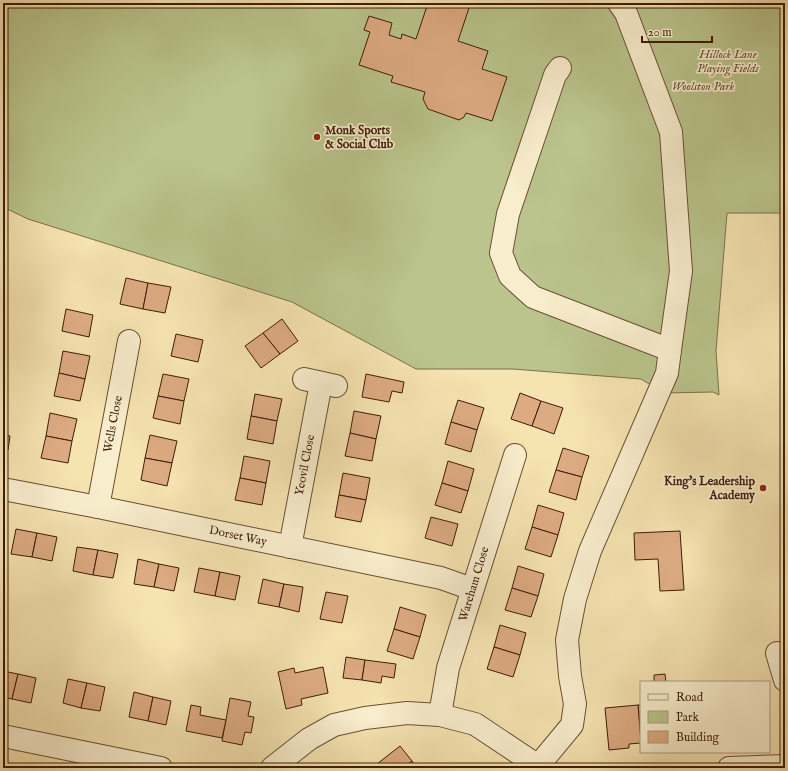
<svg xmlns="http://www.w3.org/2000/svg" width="788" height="771" viewBox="0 0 788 771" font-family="'IM FELL English',serif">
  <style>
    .green { fill: #bac48c; stroke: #7c704c }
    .building { fill: #ddab82; stroke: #3e1c0b }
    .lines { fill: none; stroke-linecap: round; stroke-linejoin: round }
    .minor-casing { stroke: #6c4e34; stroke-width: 24 }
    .minor { stroke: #f8edcc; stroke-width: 22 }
    .poi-dot { fill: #8f2418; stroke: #f8edcc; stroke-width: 1.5 }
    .labels { text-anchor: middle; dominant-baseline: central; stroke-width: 3.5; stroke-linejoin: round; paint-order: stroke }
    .park-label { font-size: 12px; font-style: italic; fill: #634e32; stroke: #f8edcc }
    .poi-label { font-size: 12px; font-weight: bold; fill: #3e1c0b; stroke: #f8edcc; text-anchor: start }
    .street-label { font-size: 12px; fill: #3e1c0b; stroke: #f8edcc }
  </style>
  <rect width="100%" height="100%" fill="#f5e3b0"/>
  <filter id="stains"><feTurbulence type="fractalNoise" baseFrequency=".005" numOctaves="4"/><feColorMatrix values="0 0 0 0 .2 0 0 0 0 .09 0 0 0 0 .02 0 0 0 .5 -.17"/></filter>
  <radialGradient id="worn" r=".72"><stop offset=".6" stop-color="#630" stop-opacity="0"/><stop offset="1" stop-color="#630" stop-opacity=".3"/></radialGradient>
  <!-- green -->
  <polygon class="green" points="3,3 785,3 785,213 727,213 716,351 719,395 713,392 664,393 641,379 513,369 416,369 292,302 28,219 3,207"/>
  <!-- building -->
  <g class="building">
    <polygon points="428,3 465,3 470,5 458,41 488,51 482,69 507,77 492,121 466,113 464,117 459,120 428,109 423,99 425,92 391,82 393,76 359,65 370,32 364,30 369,16 392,23 389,35 401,39 402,34 416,39"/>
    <polygon points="126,278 148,283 143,309 120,304"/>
    <polygon points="148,283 171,287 165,313 143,309"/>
    <polygon points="66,309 93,315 89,337 62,331"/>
    <polygon points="282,319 298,341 280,354 263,333"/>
    <polygon points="263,333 280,354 261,368 245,346"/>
    <polygon points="176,334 203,340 198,362 171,356"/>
    <polygon points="63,351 90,356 85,379 59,373"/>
    <polygon points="59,373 85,379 80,401 54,396"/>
    <polygon points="163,374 189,379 184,401 158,396"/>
    <polygon points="366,374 404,382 402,393 392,391 389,402 362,397"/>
    <polygon points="520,393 541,401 532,426 511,419"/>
    <polygon points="255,394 282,399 277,421 251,416"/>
    <polygon points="158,396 184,401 180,424 153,418"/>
    <polygon points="458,400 484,408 477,430 451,422"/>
    <polygon points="541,401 563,408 554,434 532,426"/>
    <polygon points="354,411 381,416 376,439 350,433"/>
    <polygon points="50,413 77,419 72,441 46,436"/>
    <polygon points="251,416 277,421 273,444 247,439"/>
    <polygon points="451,422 477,430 471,452 445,444"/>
    <polygon points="350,433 376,439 372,461 345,456"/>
    <polygon points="3,434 10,436 8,450 3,449"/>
    <polygon points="150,435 177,441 172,463 145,458"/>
    <polygon points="46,436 72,441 68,463 41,458"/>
    <polygon points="563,448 589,456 582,477 556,470"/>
    <polygon points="244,456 270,461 266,483 240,478"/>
    <polygon points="145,458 172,463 167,486 141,480"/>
    <polygon points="448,461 474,469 468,491 442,483"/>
    <polygon points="556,470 582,477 576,500 549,492"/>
    <polygon points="343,473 370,478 366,500 339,495"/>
    <polygon points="240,478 266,483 262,505 235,500"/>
    <polygon points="442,483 468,491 461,513 435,505"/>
    <polygon points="339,495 366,500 361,522 335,517"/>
    <polygon points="538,505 564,513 558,535 532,527"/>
    <polygon points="431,517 458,524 452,546 425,538"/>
    <polygon points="532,527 558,535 551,557 525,549"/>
    <polygon points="16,529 37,533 32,557 11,554"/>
    <polygon points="680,531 684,590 660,591 658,559 635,560 634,533"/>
    <polygon points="37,533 57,537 52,561 32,557"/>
    <polygon points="77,547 98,550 93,575 73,571"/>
    <polygon points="98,550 118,554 113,578 93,575"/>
    <polygon points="138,559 159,564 154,587 134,584"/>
    <polygon points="159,564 179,568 174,591 154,587"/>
    <polygon points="518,566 544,574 538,596 512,588"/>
    <polygon points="199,568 220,572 215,596 194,592"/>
    <polygon points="220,572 240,576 235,600 215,596"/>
    <polygon points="263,579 284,584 279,607 258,603"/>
    <polygon points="284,584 303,587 299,612 279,607"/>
    <polygon points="512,588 538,596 531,617 505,610"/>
    <polygon points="326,592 348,596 342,623 320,619"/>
    <polygon points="400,607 426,615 420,637 394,629"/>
    <polygon points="500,625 526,633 520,655 494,647"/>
    <polygon points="394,629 420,637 413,659 387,651"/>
    <polygon points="494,647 520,655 513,677 487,669"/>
    <polygon points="346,657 365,660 362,680 343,678"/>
    <polygon points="365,660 396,664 394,678 382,676 381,683 362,680"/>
    <polygon points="323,667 328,693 301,699 302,705 286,709 278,672 294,668 295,673"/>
    <polygon points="3,671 18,674 12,699 3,697"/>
    <polygon points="18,674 36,678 31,703 12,699"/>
    <polygon points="665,674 666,682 654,682 654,675"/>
    <polygon points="68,679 87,683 81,708 63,703"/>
    <polygon points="87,683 105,687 100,711 81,708"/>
    <polygon points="134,692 153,697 148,721 129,717"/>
    <polygon points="153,697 171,701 166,725 148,721"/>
    <polygon points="230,698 251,702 248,716 254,717 251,733 245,732 242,745 222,741"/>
    <polygon points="191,705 201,707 200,715 226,720 222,738 186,731"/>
    <polygon points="638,705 641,705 641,737"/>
    <polygon points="638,705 641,743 629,744 629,748 609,750 605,708"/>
    <polygon points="400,746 412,761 404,768 380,768 377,764"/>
    <polygon points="412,761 418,768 404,768"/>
  </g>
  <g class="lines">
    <defs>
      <g id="minor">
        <polyline points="619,3 626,13 671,132 681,271 670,350"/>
        <polyline points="304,379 336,386"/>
        <polyline points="3,489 98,507 441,578 472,589"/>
        <polyline points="98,507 129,341"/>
        <polyline points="290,547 321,383"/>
        <polyline points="777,653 785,680"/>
        <polyline points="440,715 448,668 515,455"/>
        <polyline points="3,736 161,768"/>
        <polyline points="538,766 572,725 575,704 570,676 567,640 575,599 590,551 667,373 670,350 533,297 510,276 501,253 508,214 555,75 560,68"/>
        <polyline points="272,768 309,739 334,725 365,718 407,713 440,715 475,724 541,768"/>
        <polyline points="729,768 785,766"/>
      </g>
    </defs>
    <!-- minor casing -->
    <use href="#minor" class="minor-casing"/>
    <!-- minor -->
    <use href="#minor" class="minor"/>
  </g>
  <!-- markers -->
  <g class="poi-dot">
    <circle cx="317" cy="137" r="4"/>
    <circle cx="763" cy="488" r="4"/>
  </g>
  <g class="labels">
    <!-- park labels -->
    <g class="park-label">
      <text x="728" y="54">Hillock Lane<tspan x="728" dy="14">Playing Fields</tspan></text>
      <text x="703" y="86">Woolston Park</text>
    </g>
    <!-- poi labels -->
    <g class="poi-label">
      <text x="325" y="130">Monk Sports<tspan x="325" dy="14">&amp; Social Club</tspan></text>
      <text x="755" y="481" text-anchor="end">King's Leadership<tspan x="755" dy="14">Academy</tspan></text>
    </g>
    <!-- street labels -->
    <g class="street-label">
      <text transform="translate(113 424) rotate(-79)">Wells Close</text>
      <text transform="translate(305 465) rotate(-79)">Yeovil Close</text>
      <text transform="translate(238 536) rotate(12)">Dorset Way</text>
      <text transform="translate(474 584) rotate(-73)">Wareham Close</text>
    </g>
  </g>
  <!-- margin -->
  <rect width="788" height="771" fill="none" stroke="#f5e3b0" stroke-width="16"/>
  <rect x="4" y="4" width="780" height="763" fill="none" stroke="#3e1c0b" stroke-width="2"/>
  <rect x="8" y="8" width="772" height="755" fill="none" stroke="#3e1c0b"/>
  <!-- legend -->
  <rect x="640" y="681" width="130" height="72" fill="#f8edcc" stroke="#ae997f"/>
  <rect x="648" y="694" width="20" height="6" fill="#f8edcc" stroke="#ae997f"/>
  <text x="676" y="701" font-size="12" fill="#3e1c0b">Road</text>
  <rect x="648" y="711" width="20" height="12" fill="#bac48c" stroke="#ae997f"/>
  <text x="676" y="721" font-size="12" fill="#3e1c0b">Park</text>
  <rect x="648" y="731" width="20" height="12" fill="#ddab82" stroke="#ae997f"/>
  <text x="676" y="741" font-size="12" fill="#3e1c0b">Building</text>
  <!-- scale -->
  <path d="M642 36v6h70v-6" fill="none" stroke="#3e1c0b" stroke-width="2"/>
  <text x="648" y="36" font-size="12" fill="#3e1c0b" stroke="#f8edcc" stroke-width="3" paint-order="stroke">20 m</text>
  <rect width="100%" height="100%" filter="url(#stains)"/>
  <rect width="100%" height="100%" fill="url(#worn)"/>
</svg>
